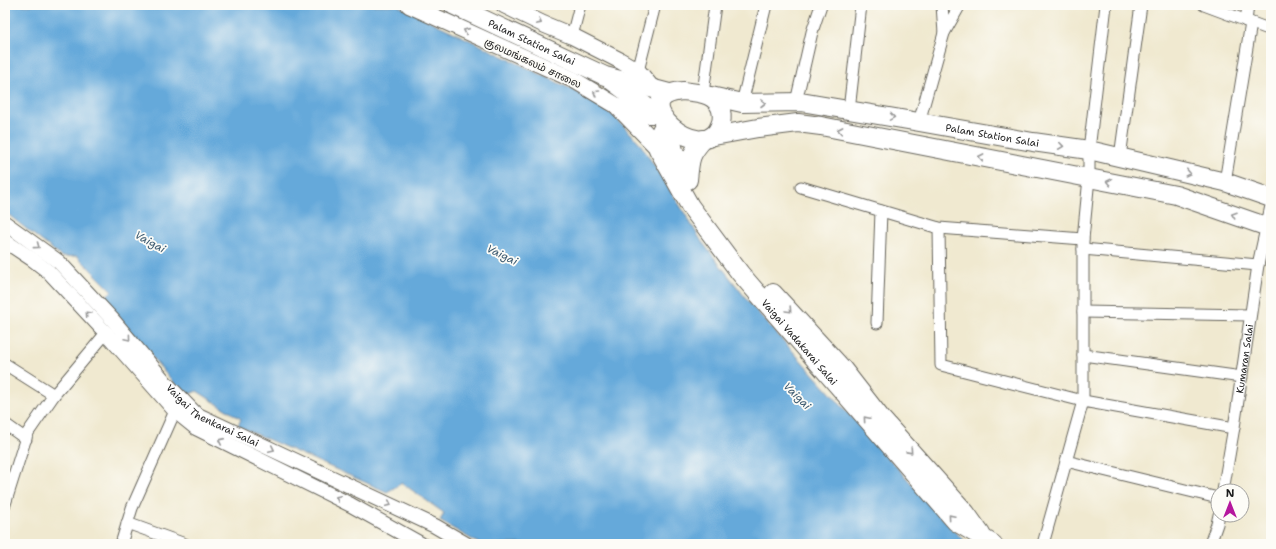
<svg xmlns="http://www.w3.org/2000/svg" width="1276" height="549" viewBox="0 0 1276 549" font-family="'Shantell Sans','Noto Sans Tamil',sans-serif">
  <style>
    .water { fill: #65a9da; stroke: #40627b }
    .lines { fill: none; stroke-linecap: round; stroke-linejoin: round }
    .minor-casing { stroke: #66645b; stroke-width: 13 }
    .tertiary-casing { stroke: #66645b; stroke-width: 16 }
    .secondary-casing { stroke: #66645b; stroke-width: 18 }
    .primary-casing { stroke: #66645b; stroke-width: 20 }
    .minor { stroke: #fff; stroke-width: 11 }
    .tertiary { stroke: #fff; stroke-width: 14 }
    .secondary { stroke: #fff; stroke-width: 16 }
    .primary { stroke: #fff; stroke-width: 18 }
    .oneway { stroke: #999 }
    .labels { text-anchor: middle; dominant-baseline: central; stroke-width: 3.5; stroke-linejoin: round; paint-order: stroke }
    .street-label { font-size: 10px; fill: #1c1c1c; stroke: #fdfcf7 }
    .water-label { font-size: 11px; font-style: italic; fill: #3d5b71; stroke: #fdfcf7 }
  </style>
  <rect width="100%" height="100%" fill="#fdfcf7"/>
  <filter id="ink" filterUnits="userSpaceOnUse"><feTurbulence type="fractalNoise" baseFrequency=".025" numOctaves="2"/><feDisplacementMap in="SourceGraphic" scale="8" xChannelSelector="R" yChannelSelector="G"/><feConvolveMatrix kernelMatrix="1 2 1 2 8 2 1 2 1" color-interpolation-filters="sRGB"/></filter>
  <filter id="wash" filterUnits="userSpaceOnUse"><feTurbulence type="fractalNoise" baseFrequency=".012" numOctaves="4" result="noise"/><feDisplacementMap in="SourceGraphic" scale="16" xChannelSelector="R" yChannelSelector="G"/><feGaussianBlur stdDeviation="0.9" result="paint"/><feColorMatrix in="noise" values="0 0 0 0 0 0 0 0 0 0 0 0 0 0 0 0 0 1.4 0 .05"/><feComposite in="paint" operator="in"/></filter>
  <g filter="url(#wash)">
    <rect width="100%" height="100%" fill="#f0e9d0"/>
    <!-- water -->
    <polygon class="water" points="5,5 397,5 577,92 614,116 639,142 679,204 702,242 752,306 955,532 968,544 480,544 440,521 444,513 402,483 387,492 238,426 241,419 197,391 185,396 103,299 112,291 77,256 62,257 5,212"/>
  </g>
  <g filter="url(#ink)">
    <g class="lines">
      <defs>
        <g id="minor">
          <polyline points="942,5 944,33"/>
          <polyline points="1204,5 1271,30"/>
          <polyline points="1246,21 1248,5"/>
          <polyline points="572,36 580,5"/>
          <polyline points="638,71 655,5"/>
          <polyline points="703,93 715,5"/>
          <polyline points="796,102 812,32 821,5"/>
          <polyline points="742,103 766,5"/>
          <polyline points="849,110 861,5"/>
          <polyline points="919,122 944,33 960,5"/>
          <polyline points="1120,157 1141,5"/>
          <polyline points="1225,182 1251,23"/>
          <polyline points="801,187 939,228 1083,239"/>
          <polyline points="939,228 941,365 1083,401 1234,428"/>
          <polyline points="1083,249 1258,265"/>
          <polyline points="1083,312 1250,315"/>
          <polyline points="877,323 881,211"/>
          <polyline points="1083,355 1242,377"/>
          <polyline points="5,364 54,395"/>
          <polyline points="5,424 26,439"/>
          <polyline points="1066,461 1218,498"/>
          <path id="s1" d="M1223 491 1235 421 1258 265 1271 206"/>
          <polyline points="5,504 27,434 54,395 106,333"/>
          <polyline points="127,523 185,544"/>
          <polyline points="121,544 132,508 175,411"/>
          <polyline points="1043,544 1083,401 1083,239 1089,178 1089,150 1106,5"/>
          <polyline points="1210,544 1217,524 1219,515"/>
        </g>
        <g id="tertiary">
          <path id="s2" d="M5 223 59 262 112 319 165 382 196 414 435 526 466 544"/>
          <polyline points="5,241 32,259 49,272 106,333 175,411 196,428 351,505 421,544"/>
        </g>
        <g id="secondary">
          <polyline points="409,5 574,80 619,107 642,115 657,115"/>
          <polyline points="504,5 543,24 572,36 619,60 638,71 652,88"/>
        </g>
        <g id="primary">
          <path id="s3" d="M453 5 605 76 669 93"/>
          <polyline points="612,81 663,119"/>
          <path d="M683 91C698 93 716 93 721 110 722 115 722 121 720 125 705 170 619 96 683 91Z"/>
          <path id="s4" d="M711 96 742 103 801 102 919 122 1033 142 1089 150 1225 182 1271 198"/>
          <polyline points="619,107 657,146"/>
          <path id="s5" d="M666 122C660 132 656 137 658 149L690 206 740 273 956 522 993 544"/>
          <path d="M672 128C671 150 675 154 685 173"/>
          <polyline points="714,136 758,128 798,123 821,126 1176,195 1271,228"/>
          <path d="M688 180C690 159 690 154 704 139"/>
          <polyline points="773,293 842,368 881,418 966,513 981,534"/>
        </g>
      </defs>
      <!-- minor casing -->
      <use href="#minor" class="minor-casing"/>
      <!-- tertiary casing -->
      <use href="#tertiary" class="tertiary-casing"/>
      <!-- secondary casing -->
      <use href="#secondary" class="secondary-casing"/>
      <!-- primary casing -->
      <use href="#primary" class="primary-casing"/>
      <!-- minor -->
      <use href="#minor" class="minor"/>
      <!-- tertiary -->
      <use href="#tertiary" class="tertiary"/>
      <!-- secondary -->
      <use href="#secondary" class="secondary"/>
      <!-- primary -->
      <use href="#primary" class="primary"/>
    </g>
    <!-- one-way arrows -->
    <defs><path id="oneway-chevron" d="M-2-3.5L2.5 0L-2 3.5" fill="none" stroke-width="1.6" stroke-linecap="round" stroke-linejoin="round"/></defs>
    <g class="oneway">
      <use href="#oneway-chevron" transform="translate(539 22) rotate(26)"/>
      <use href="#oneway-chevron" transform="translate(466 31) rotate(-156)"/>
      <use href="#oneway-chevron" transform="translate(596 93) rotate(-149)"/>
      <use href="#oneway-chevron" transform="translate(763 103)"/>
      <use href="#oneway-chevron" transform="translate(892 117) rotate(9)"/>
      <use href="#oneway-chevron" transform="translate(840 130) rotate(-169)"/>
      <use href="#oneway-chevron" transform="translate(1061 146) rotate(8)"/>
      <use href="#oneway-chevron" transform="translate(981 157) rotate(-169)"/>
      <use href="#oneway-chevron" transform="translate(1188 173) rotate(13)"/>
      <use href="#oneway-chevron" transform="translate(1109 182) rotate(-169)"/>
      <use href="#oneway-chevron" transform="translate(1234 215) rotate(-161)"/>
      <use href="#oneway-chevron" transform="translate(37 246) rotate(36)"/>
      <use href="#oneway-chevron" transform="translate(789 310) rotate(47)"/>
      <use href="#oneway-chevron" transform="translate(88 314) rotate(-133)"/>
      <use href="#oneway-chevron" transform="translate(128 338) rotate(50)"/>
      <use href="#oneway-chevron" transform="translate(866 419) rotate(-131)"/>
      <use href="#oneway-chevron" transform="translate(221 441) rotate(-155)"/>
      <use href="#oneway-chevron" transform="translate(272 449) rotate(25)"/>
      <use href="#oneway-chevron" transform="translate(910 451) rotate(48)"/>
      <use href="#oneway-chevron" transform="translate(338 498) rotate(-154)"/>
      <use href="#oneway-chevron" transform="translate(389 504) rotate(25)"/>
      <use href="#oneway-chevron" transform="translate(951 517) rotate(-131)"/>
    </g>
  </g>
  <g class="labels">
    <!-- street labels -->
    <g class="street-label">
      <text stroke="none"><textPath href="#s3" startOffset="87">Palam Station Salai</textPath></text>
      <text transform="translate(533 63) rotate(25)">குலமங்கலம் சாலை</text>
      <text stroke="none"><textPath href="#s4" startOffset="285">Palam Station Salai</textPath></text>
      <text stroke="none"><textPath href="#s5" startOffset="269">Vaigai Vadakarai Salai</textPath></text>
      <text stroke="none"><textPath href="#s1" startOffset="134">Kumaran Salai</textPath></text>
      <text stroke="none"><textPath href="#s2" startOffset="286">Vaigai Thenkarai Salai</textPath></text>
    </g>
    <!-- water labels -->
    <g class="water-label">
      <text transform="translate(150 242) rotate(29)">Vaigai</text>
      <text transform="translate(502 255) rotate(26)">Vaigai</text>
      <text transform="translate(797 396) rotate(45)">Vaigai</text>
    </g>
  </g>
  <!-- margin -->
  <rect width="1276" height="549" fill="none" stroke="#fdfcf7" stroke-width="20"/>
  <!-- north arrow -->
  <g transform="translate(1230 503)"><circle r="19" fill="#fdfcf7" stroke="#a3a29f"/>
  <path d="M0-3L7 15L0 10L-7 15Z" fill="#b5179e"/>
  <text y="-6" font-size="11" font-weight="bold" text-anchor="middle" fill="#1c1c1c">N</text>
  </g>
</svg>
